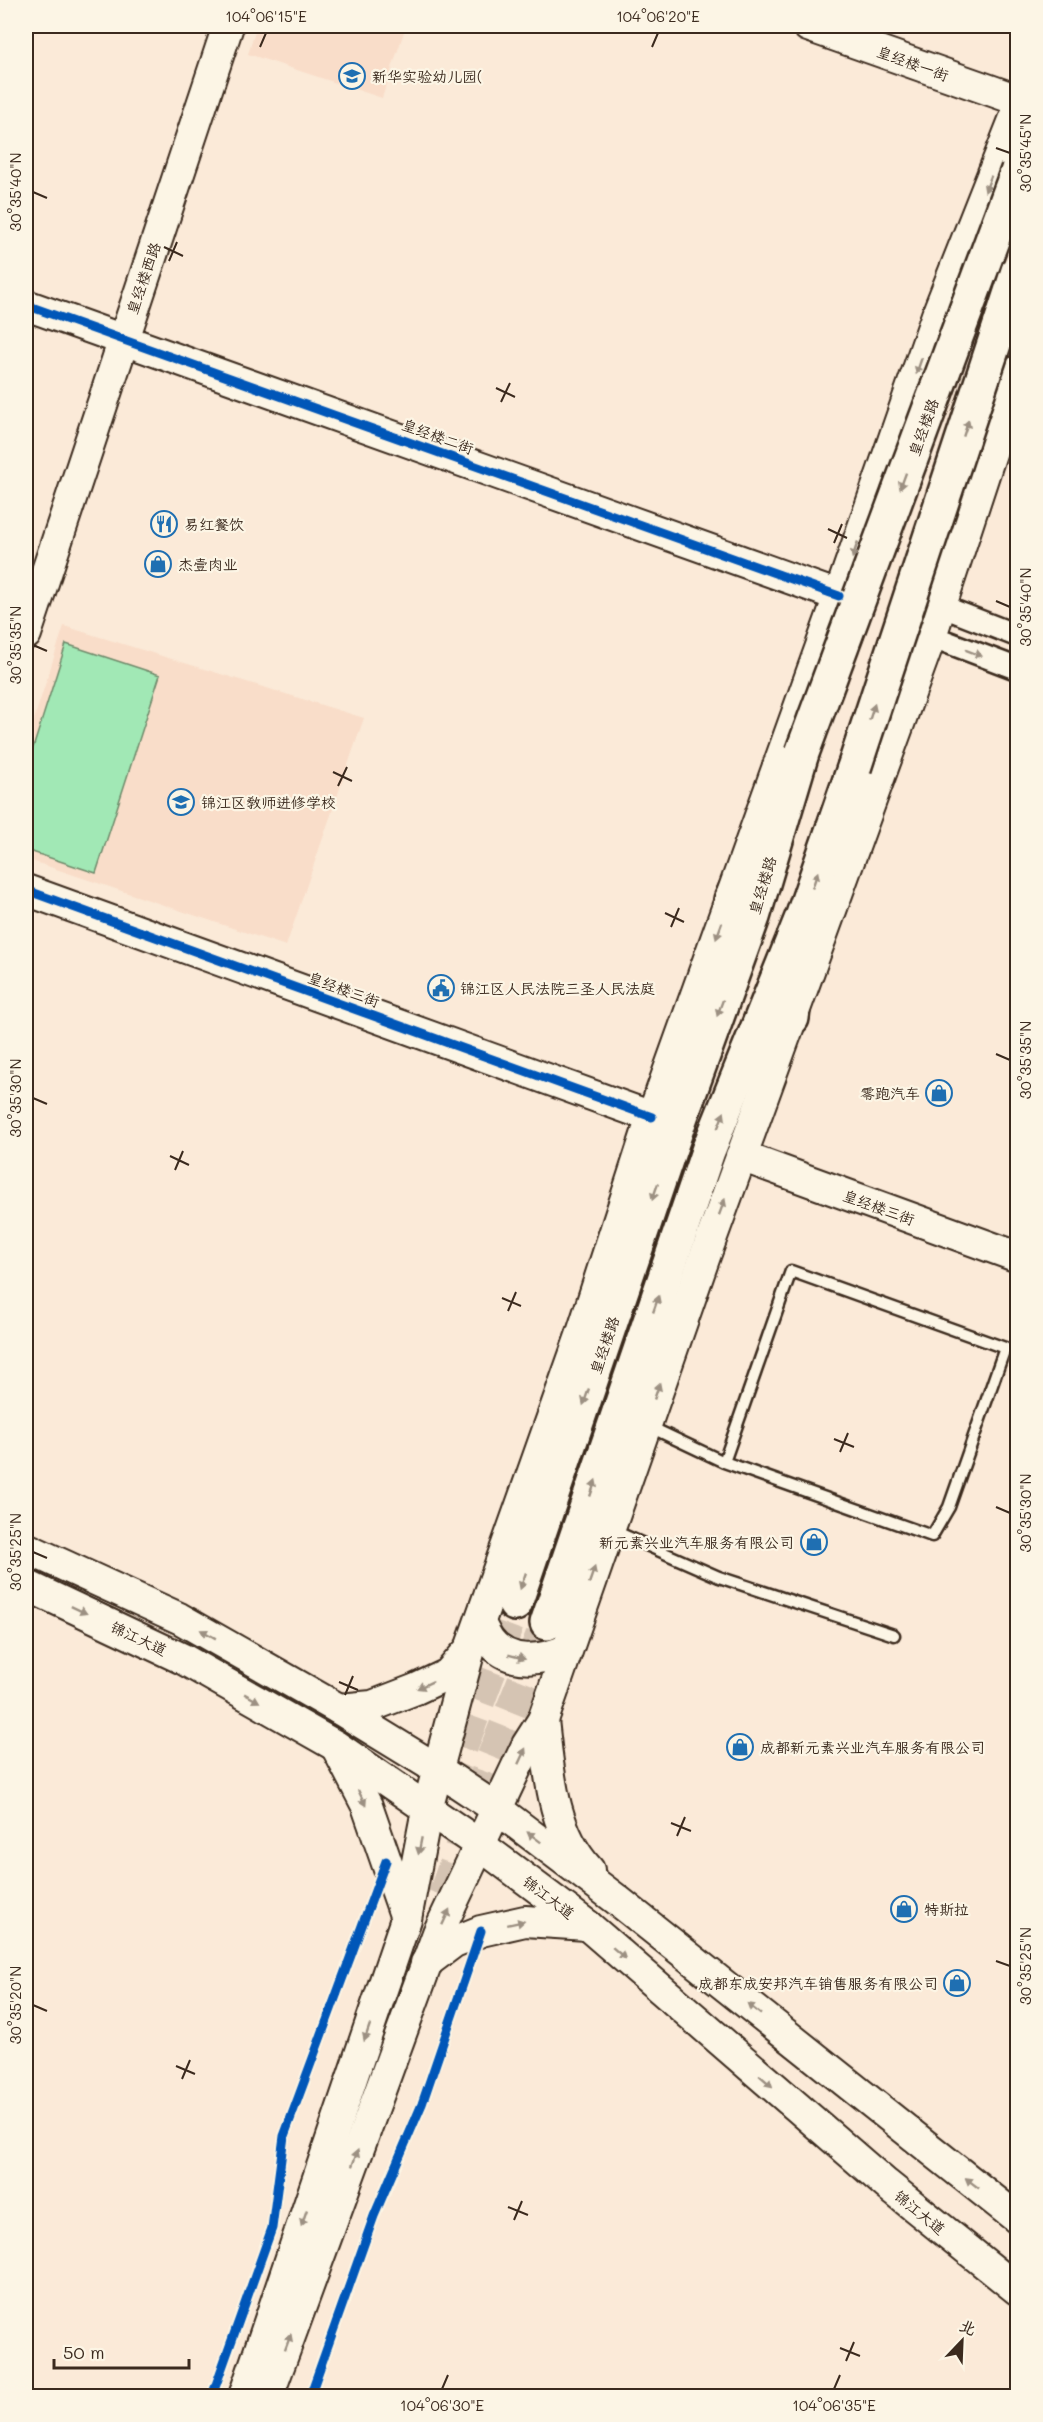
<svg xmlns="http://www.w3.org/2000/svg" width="1043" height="2422" viewBox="0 0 1043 2422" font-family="Mali,'LXGW WenKai TC',sans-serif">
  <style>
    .built { fill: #f9ddc9 }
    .green { fill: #a1e8b5; stroke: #6e896a; stroke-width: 1.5 }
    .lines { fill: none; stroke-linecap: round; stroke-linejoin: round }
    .highway-tunnel { stroke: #d5c4b3; stroke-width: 33; stroke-dasharray: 33 16; stroke-linecap: butt }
    .lane-casing { stroke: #3b2a1e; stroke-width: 15 }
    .street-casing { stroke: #3b2a1e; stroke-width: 26 }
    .secondary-casing { stroke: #3b2a1e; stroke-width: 34 }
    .highway-casing { stroke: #3b2a1e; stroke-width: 38 }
    .lane { stroke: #fcf5e5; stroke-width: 10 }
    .street { stroke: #fcf5e5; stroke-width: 21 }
    .secondary { stroke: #fcf5e5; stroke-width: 30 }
    .highway { stroke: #fcf5e5; stroke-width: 33 }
    .highway-bridge-casing { stroke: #3b2a1e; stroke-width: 38; stroke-linecap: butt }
    .highway-bridge { stroke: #fcf5e5; stroke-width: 33 }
    .cycleway-casing { stroke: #fcf5e5; stroke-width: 13 }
    .cycleway { stroke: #0057b8; stroke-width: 9 }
    .oneway { fill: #9c9082 }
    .ticks { fill: none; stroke: #3b2a1e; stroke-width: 2 }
    .labels { text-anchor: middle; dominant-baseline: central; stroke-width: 4.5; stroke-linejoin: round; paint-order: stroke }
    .street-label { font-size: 15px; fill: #3b2a1e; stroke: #fcf5e5 }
    .poi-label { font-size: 15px; fill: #3b2a1e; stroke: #fcf5e5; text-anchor: start }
    .neatline { fill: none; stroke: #3b2a1e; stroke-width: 2 }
    .ticks-label { font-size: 15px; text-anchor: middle; fill: #3b2a1e }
  </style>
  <rect width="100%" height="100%" fill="#fbead8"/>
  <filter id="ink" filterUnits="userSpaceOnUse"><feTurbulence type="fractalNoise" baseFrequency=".0167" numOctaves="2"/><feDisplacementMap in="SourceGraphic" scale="12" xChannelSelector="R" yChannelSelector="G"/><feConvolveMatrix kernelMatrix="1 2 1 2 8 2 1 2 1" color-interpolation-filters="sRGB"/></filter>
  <g filter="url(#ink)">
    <!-- built -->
    <g class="built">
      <polygon points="257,26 406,26 382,98 248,54"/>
      <polygon points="64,626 364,718 286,946 26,859 26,744"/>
    </g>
    <!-- green -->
    <polygon class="green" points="66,644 160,675 96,873 26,850 26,770"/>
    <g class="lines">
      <!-- highway-tunnel -->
      <g class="highway-tunnel">
        <polyline points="444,1793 515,1604"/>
        <polyline points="444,1896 490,1765 547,1623"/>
      </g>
      <defs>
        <g id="lane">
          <polyline points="648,1426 724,1462 932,1536 949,1507 1005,1348 791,1271 724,1462"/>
          <polyline points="612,1530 719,1577 894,1635"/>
        </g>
        <g id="street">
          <polyline points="941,606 1018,636"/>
          <polyline points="931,636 1018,669"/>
        </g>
        <g id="secondary">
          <polyline points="808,26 1018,100"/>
          <polyline points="26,305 839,596"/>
          <polyline points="26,634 228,26"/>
          <polyline points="26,890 652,1117"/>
          <polyline points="741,1156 1018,1257"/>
          <polyline points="26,1548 179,1618 339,1709 437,1769 497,1809 616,1899 1018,2219"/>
          <polyline points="26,1585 183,1659 336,1746 480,1845 587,1925 886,2184 1018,2290"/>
          <path d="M480 1624C483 1629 486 1636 490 1641 509 1665 541 1661 566 1650"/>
          <polyline points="339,1709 372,1706 416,1689 448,1674 470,1649"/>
          <path d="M543 1720C549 1771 552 1831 589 1870"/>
          <polyline points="337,1748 367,1806 406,1918"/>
          <polyline points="426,1963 454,1942 481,1931 525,1921 587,1925"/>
          <polyline points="244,2396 406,1919 427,1810 470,1649 582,1333 652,1117 839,596 938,312 1018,110"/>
          <polyline points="268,2396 438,1933 527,1745 543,1720 705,1256 931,636 1018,371"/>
        </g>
        <g id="highway">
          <polyline points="731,900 758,843"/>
          <polyline points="792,1018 799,954"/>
          <polyline points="515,1604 679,1122 753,917 802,753"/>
          <polyline points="547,1623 708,1151 803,915 854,768"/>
        </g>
      </defs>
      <!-- lane casing -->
      <use href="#lane" class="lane-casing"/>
      <!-- street casing -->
      <use href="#street" class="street-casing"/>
      <!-- secondary casing -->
      <use href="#secondary" class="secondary-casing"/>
      <!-- highway casing -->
      <use href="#highway" class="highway-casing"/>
      <!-- lane -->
      <use href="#lane" class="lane"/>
      <!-- street -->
      <use href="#street" class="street"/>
      <!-- secondary -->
      <use href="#secondary" class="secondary"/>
      <!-- highway -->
      <use href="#highway" class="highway"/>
      <defs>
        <g id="highway-bridge">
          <polyline points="802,753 1018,170"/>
          <polyline points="854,768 1018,271"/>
        </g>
      </defs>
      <!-- highway-bridge casing -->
      <use href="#highway-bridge" class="highway-bridge-casing"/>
      <!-- highway-bridge -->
      <use href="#highway-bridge" class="highway-bridge"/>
      <defs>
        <g id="cycleway">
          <polyline points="26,305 839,596"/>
          <polyline points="26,890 652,1117"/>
          <polyline points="212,2396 272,2228 284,2136 386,1861"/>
          <polyline points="310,2396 374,2216 422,2104 481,1931"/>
        </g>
      </defs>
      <!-- cycleway casing -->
      <use href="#cycleway" class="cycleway-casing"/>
      <!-- cycleway -->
      <use href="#cycleway" class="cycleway"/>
    </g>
    <!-- one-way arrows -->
    <defs><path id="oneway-solid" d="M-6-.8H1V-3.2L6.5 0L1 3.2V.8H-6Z" transform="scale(1.5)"/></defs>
    <g class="oneway">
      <use href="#oneway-solid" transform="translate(988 184) rotate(111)"/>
      <use href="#oneway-solid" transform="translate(919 366) rotate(109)"/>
      <use href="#oneway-solid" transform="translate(966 428) rotate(-72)"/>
      <use href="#oneway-solid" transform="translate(903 481) rotate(110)"/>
      <use href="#oneway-solid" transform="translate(855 550) rotate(109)"/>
      <use href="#oneway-solid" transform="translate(974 653) rotate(21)"/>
      <use href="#oneway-solid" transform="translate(872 712) rotate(-72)"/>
      <use href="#oneway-solid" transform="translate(815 880) rotate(-71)"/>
      <use href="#oneway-solid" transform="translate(719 931) rotate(110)"/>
      <use href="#oneway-solid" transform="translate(720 1008) rotate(110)"/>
      <use href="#oneway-solid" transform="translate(721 1120) rotate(-68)"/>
      <use href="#oneway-solid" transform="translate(655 1192) rotate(109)"/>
      <use href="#oneway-solid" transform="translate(722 1207) rotate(-70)"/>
      <use href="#oneway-solid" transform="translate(656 1304) rotate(-71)"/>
      <use href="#oneway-solid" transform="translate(657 1391) rotate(-71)"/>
      <use href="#oneway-solid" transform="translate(586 1397) rotate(109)"/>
      <use href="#oneway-solid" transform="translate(593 1488) rotate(-71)"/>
      <use href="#oneway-solid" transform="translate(592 1575) rotate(-71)"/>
      <use href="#oneway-solid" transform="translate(523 1581) rotate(109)"/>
      <use href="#oneway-solid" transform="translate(79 1610) rotate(25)"/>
      <use href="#oneway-solid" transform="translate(208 1634) rotate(-151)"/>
      <use href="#oneway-solid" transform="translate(517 1657) rotate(15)"/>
      <use href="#oneway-solid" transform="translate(425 1685) rotate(155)"/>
      <use href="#oneway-solid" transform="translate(252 1698) rotate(29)"/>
      <use href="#oneway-solid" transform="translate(522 1756) rotate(-65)"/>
      <use href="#oneway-solid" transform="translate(362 1798) rotate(64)"/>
      <use href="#oneway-solid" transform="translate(534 1837) rotate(-143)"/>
      <use href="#oneway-solid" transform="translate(420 1846) rotate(101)"/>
      <use href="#oneway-solid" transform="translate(446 1917) rotate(-65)"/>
      <use href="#oneway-solid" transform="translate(516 1923) rotate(-12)"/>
      <use href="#oneway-solid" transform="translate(619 1953) rotate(41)"/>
      <use href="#oneway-solid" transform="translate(754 2009) rotate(-141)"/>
      <use href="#oneway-solid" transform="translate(367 2033) rotate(109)"/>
      <use href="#oneway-solid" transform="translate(766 2081) rotate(41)"/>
      <use href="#oneway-solid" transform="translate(355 2158) rotate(-70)"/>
      <use href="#oneway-solid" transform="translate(972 2183) rotate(-142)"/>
      <use href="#oneway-solid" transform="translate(304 2218) rotate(109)"/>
      <use href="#oneway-solid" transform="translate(288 2342) rotate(-70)"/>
    </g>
  </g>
  <!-- ticks -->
  <path class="ticks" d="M260 47 266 33M652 47 658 33M996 148 1010 153M33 192 47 198M164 247 183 256M169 261 177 242M496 388 515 397M501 402 510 383M828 529 847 538M834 543 842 524M996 601 1010 607M33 645 47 651M333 772 352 781M338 786 347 767M665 913 684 922M671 927 679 908M996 1054 1010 1060M33 1098 47 1104M170 1156 189 1165M175 1170 183 1151M502 1298 521 1306M508 1311 516 1292M834 1439 854 1447M840 1452 848 1433M996 1507 1010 1513M33 1552 47 1558M339 1682 358 1690M345 1695 353 1676M671 1823 691 1831M677 1836 685 1817M996 1961 1010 1966M33 2005 47 2011M176 2066 195 2074M182 2079 190 2060M508 2207 528 2215M514 2220 522 2201M840 2348 860 2356M846 2361 854 2342M442 2389 448 2375M834 2389 840 2375"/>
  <!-- icons -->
  <defs>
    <symbol id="school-ring" viewBox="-11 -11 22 22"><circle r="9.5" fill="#fcf5e5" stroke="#1f6fb2" stroke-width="1.5"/><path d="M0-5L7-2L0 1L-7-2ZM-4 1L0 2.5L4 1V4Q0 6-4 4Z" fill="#1f6fb2"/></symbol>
    <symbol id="restaurant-ring" viewBox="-11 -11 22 22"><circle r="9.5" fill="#fcf5e5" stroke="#1f6fb2" stroke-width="1.5"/><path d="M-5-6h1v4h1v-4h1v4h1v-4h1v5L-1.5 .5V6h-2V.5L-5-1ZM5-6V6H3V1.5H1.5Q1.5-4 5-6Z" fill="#1f6fb2"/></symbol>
    <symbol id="shop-ring" viewBox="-11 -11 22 22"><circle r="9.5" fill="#fcf5e5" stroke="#1f6fb2" stroke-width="1.5"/><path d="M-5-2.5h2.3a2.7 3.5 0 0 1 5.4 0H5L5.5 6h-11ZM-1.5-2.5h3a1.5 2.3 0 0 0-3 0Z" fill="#1f6fb2"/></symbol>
    <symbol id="civic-ring" viewBox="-11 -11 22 22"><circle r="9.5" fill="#fcf5e5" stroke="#1f6fb2" stroke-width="1.5"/><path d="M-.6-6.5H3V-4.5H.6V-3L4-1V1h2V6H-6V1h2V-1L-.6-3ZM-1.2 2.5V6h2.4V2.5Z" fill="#1f6fb2"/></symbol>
  </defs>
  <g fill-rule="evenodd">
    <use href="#school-ring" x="337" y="61" width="30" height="30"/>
    <use href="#restaurant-ring" x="149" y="509" width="30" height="30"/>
    <use href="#shop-ring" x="143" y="549" width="30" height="30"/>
    <use href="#school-ring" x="166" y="787" width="30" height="30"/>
    <use href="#civic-ring" x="426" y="973" width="30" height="30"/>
    <use href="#shop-ring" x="924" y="1078" width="30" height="30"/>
    <use href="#shop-ring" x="799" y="1527" width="30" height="30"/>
    <use href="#shop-ring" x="725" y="1732" width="30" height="30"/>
    <use href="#shop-ring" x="889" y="1894" width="30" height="30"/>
    <use href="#shop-ring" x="942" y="1968" width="30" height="30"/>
  </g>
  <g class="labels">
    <!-- street labels -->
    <g class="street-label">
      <text transform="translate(913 63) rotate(20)">皇经楼一街</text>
      <text transform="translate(143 278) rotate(-71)">皇经楼西路</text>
      <text transform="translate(923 427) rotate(-70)">皇经楼路</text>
      <text transform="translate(438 436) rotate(20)">皇经楼二街</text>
      <text transform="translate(762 885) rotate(-73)">皇经楼路</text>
      <text transform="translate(344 989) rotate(20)">皇经楼三街</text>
      <text transform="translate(879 1207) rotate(20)">皇经楼三街</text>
      <text transform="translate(604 1345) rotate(-71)">皇经楼路</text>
      <text transform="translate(139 1638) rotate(25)">锦江大道</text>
      <text transform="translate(549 1897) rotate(37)">锦江大道</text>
      <text transform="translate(920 2212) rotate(39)">锦江大道</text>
    </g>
    <!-- poi labels -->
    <g class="poi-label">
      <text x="372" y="76">新华实验幼儿园(</text>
      <text x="184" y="524">易红餐饮</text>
      <text x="178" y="564">杰壹肉业</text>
      <text x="201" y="802">锦江区教师进修学校</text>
      <text x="460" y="988">锦江区人民法院三圣人民法庭</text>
      <text x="920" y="1093" text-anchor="end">零跑汽车</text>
      <text x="794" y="1542" text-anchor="end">新元素兴业汽车服务有限公司</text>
      <text x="760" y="1747">成都新元素兴业汽车服务有限公司</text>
      <text x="924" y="1909">特斯拉</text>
      <text x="938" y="1983" text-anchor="end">成都东成安邦汽车销售服务有限公司</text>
    </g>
  </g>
  <!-- margin -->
  <rect width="1043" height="2422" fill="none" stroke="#fcf5e5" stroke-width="66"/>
  <!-- north arrow -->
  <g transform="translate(962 2341) rotate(23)" stroke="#fcf5e5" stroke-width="4.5" paint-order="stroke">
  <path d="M0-4.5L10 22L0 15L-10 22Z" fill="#3b2a1e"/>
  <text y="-9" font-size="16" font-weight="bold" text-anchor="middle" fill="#3b2a1e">北</text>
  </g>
  <!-- scale -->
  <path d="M54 2359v9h135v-9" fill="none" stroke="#3b2a1e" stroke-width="3"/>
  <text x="63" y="2359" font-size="18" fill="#3b2a1e" stroke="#fcf5e5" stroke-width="4.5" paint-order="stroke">50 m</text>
  <rect x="33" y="33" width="977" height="2356" class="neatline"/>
  <g class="ticks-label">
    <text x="266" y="22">104°06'15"E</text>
    <text x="658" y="22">104°06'20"E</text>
    <text transform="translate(1026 153) rotate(-90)" y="5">30°35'45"N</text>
    <text transform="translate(16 192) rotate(-90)" y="5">30°35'40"N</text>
    <text transform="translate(1026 607) rotate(-90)" y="5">30°35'40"N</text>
    <text transform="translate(16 645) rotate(-90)" y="5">30°35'35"N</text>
    <text transform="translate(1026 1060) rotate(-90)" y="5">30°35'35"N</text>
    <text transform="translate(16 1098) rotate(-90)" y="5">30°35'30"N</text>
    <text transform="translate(1026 1513) rotate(-90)" y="5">30°35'30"N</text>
    <text transform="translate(16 1552) rotate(-90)" y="5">30°35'25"N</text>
    <text transform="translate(1026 1966) rotate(-90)" y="5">30°35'25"N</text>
    <text transform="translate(16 2005) rotate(-90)" y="5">30°35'20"N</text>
    <text x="442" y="2411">104°06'30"E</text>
    <text x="834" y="2411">104°06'35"E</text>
  </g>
</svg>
